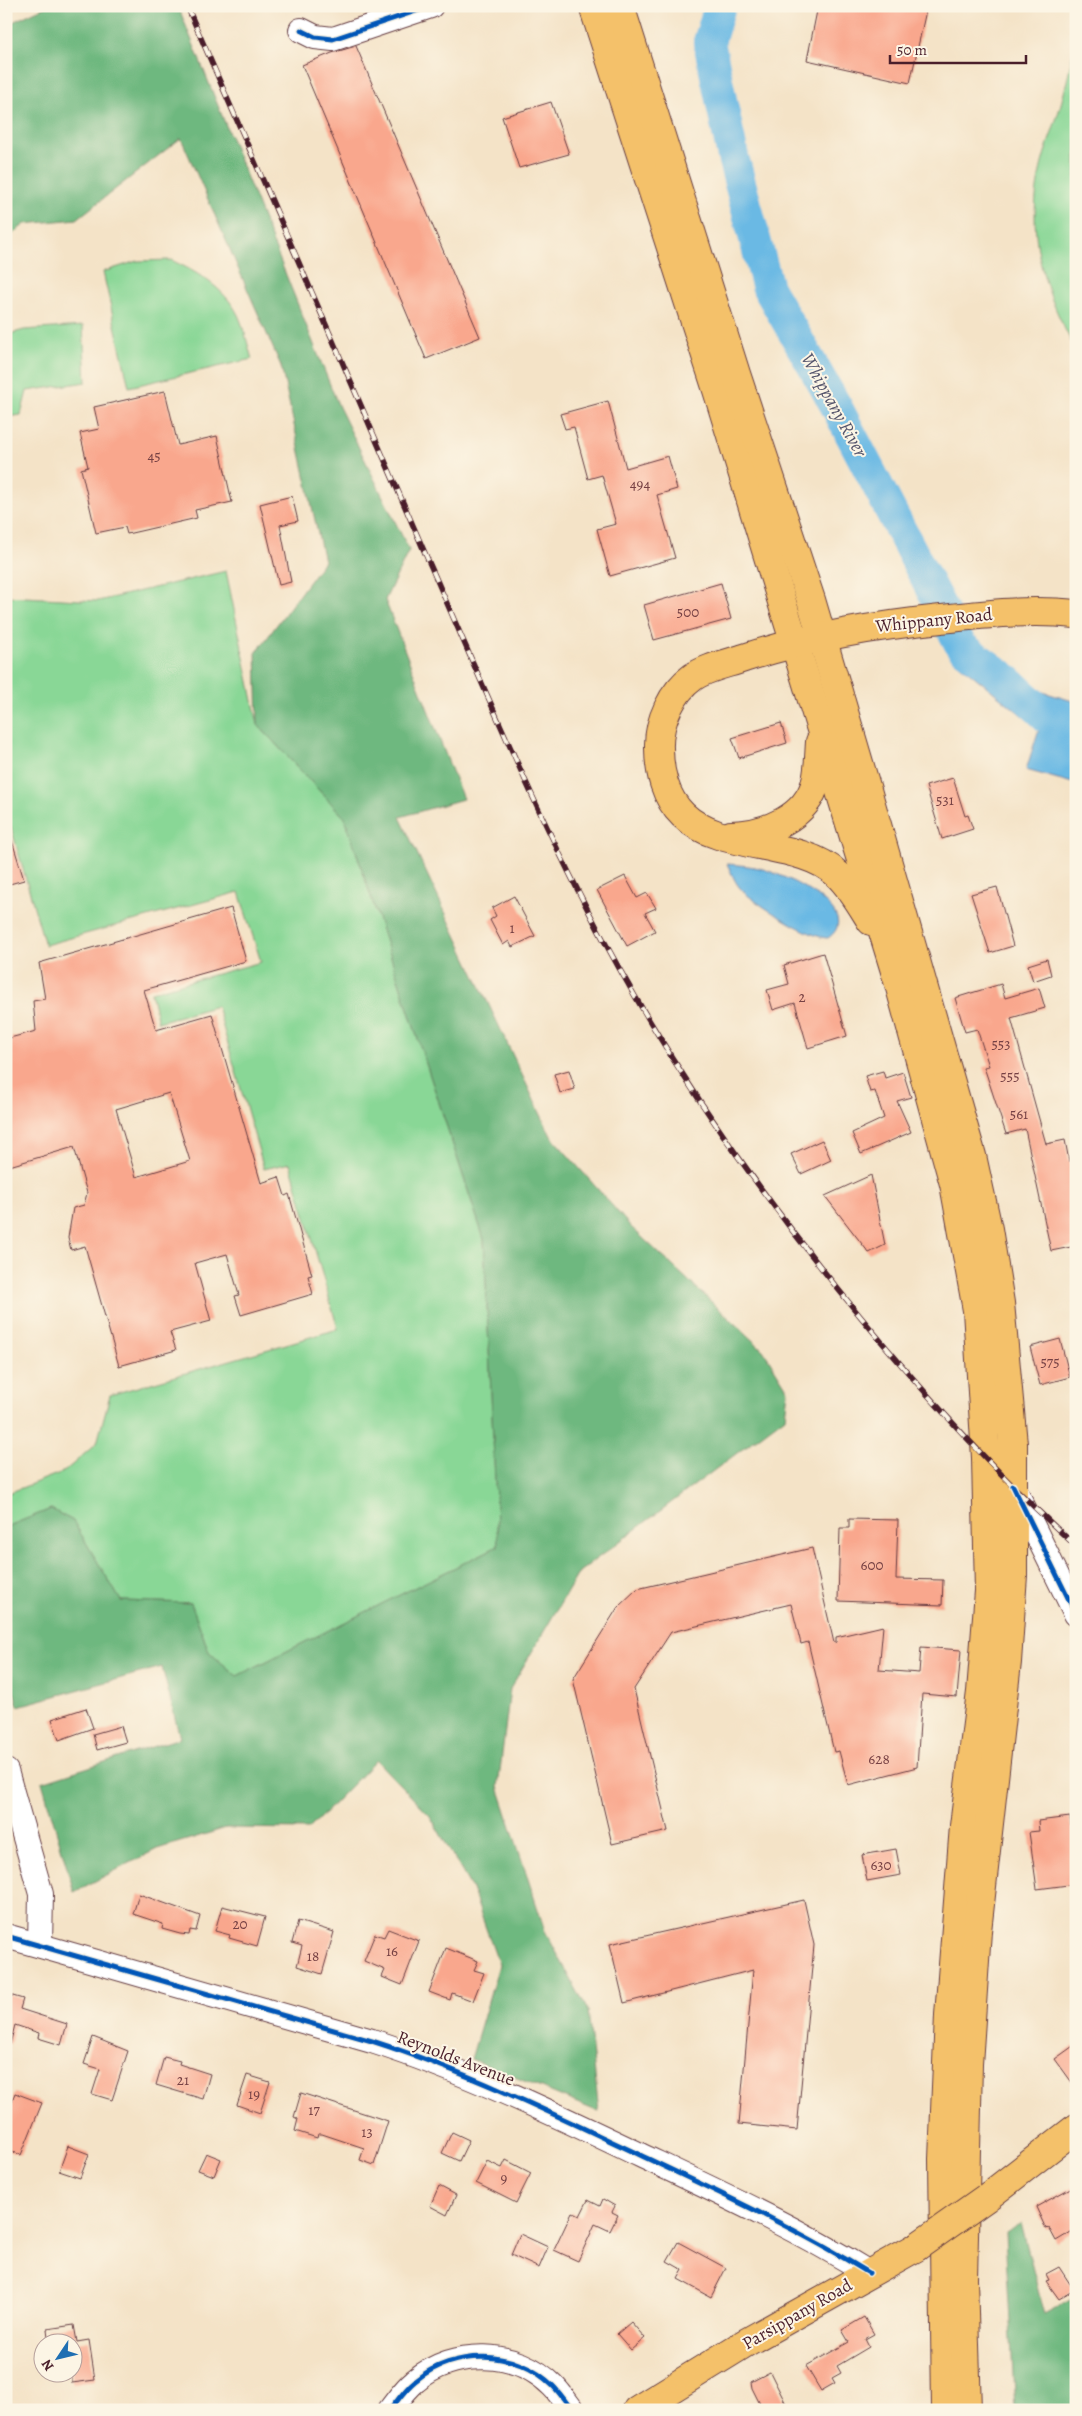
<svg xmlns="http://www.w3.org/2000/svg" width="1082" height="2416" viewBox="0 0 1082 2416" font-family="Alegreya,serif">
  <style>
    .green { fill: #89d796; stroke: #6a7b60 }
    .forest { fill: #6eb87f; stroke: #5c6c55 }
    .water { fill: #6ab9e4; stroke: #5a6c88 }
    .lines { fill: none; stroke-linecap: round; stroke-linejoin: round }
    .river { stroke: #6ab9e4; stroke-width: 32 }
    .building { fill: #f9a78d; fill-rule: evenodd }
    .minor-casing { stroke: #643c42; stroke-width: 26 }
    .major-casing { stroke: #643c42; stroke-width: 30 }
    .minor { stroke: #fff; stroke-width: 24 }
    .major { stroke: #f4c16a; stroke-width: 28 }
    .rail-casing { stroke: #4a1f2b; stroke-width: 5.5 }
    .rail { stroke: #fcf5e5; stroke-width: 4; stroke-dasharray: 11; stroke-linecap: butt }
    .major-bridge-casing { stroke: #643c42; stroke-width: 30; stroke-linecap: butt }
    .major-bridge { stroke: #f4c16a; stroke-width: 28 }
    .cycleway-casing { stroke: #fcf5e5; stroke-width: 8 }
    .cycleway { stroke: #0057b8; stroke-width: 5 }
    .labels { text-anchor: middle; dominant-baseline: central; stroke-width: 4; stroke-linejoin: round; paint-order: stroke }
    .number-label { font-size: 15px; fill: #764144 }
    .street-label { font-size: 18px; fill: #4a1f2b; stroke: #fcf5e5 }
    .water-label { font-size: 19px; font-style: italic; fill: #55556c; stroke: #fcf5e5 }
  </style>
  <rect width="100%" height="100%" fill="#fcf5e5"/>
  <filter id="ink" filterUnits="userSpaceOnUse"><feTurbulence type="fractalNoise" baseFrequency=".02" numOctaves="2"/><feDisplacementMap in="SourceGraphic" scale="10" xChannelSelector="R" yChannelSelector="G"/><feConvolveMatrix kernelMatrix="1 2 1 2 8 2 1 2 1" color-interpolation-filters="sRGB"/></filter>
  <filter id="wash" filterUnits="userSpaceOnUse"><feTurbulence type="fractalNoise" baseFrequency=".0096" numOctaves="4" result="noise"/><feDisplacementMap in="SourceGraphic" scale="20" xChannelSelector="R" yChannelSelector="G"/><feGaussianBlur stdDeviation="1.12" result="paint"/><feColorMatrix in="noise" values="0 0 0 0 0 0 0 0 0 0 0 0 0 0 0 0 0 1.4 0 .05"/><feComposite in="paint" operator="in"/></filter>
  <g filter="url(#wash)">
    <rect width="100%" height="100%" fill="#f4e3c7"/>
    <!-- green -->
    <g class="green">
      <path d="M1076 34V350C1043 291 1024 231 1042 163 1045 150 1051 137 1055 123 1065 94 1071 64 1076 34Z"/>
      <path d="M171 260C199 273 230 291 241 322 246 334 248 347 252 359L129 387 103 272 137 261Z"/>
      <polygon points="83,326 86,382 27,391 21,415 6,417 6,335 24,330"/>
      <polygon points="226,571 258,725 345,818 484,1239 498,1546 237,1676 209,1652 191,1603 121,1601 73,1521 51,1509 6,1527 6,1494 65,1471 97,1443 110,1395 338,1329 290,1163 264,1169 217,1006 158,1022 151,992 261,962 239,892 45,945 6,810 6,596 98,601"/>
    </g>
    <!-- forest -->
    <g class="forest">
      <polygon points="47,6 178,6 339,407 409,550 385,600 463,799 400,817 551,1136 631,1227 763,1350 788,1390 785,1417 579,1572 510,1689 498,1787 545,1931 588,2011 599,2112 471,2059 499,1965 472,1889 430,1816 376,1760 309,1829 226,1828 157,1849 74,1892 42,1782 180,1738 162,1667 18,1706 6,1663 6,1527 51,1509 73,1521 121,1601 191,1603 209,1652 237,1676 498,1546 484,1239 345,818 258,725 256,653 324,561 281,366 181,138 77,219 25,224 6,239 6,25"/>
      <polygon points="1021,2222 1044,2314 1076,2297 1076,2410 1015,2410 1005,2234"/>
    </g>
    <!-- water -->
    <g class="water">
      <polygon points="708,6 735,6 732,19 706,13"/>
      <polygon points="999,654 1033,689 1076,702 1076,784 1026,770 1039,729 953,659"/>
      <path d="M727 864C740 865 754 866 766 870 785 876 865 912 828 938 812 939 756 904 743 891 735 884 732 873 727 864Z"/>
    </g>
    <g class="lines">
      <!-- river -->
      <polyline class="river" points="720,6 709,42 733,157 768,288 836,406 961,646 1005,678 1076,744"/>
    </g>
    <g id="blocks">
      <!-- building -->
      <g class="building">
        <polygon points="818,6 927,6 910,83 807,60"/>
        <polygon points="356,46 480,337 426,359 302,65 332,53"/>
        <polygon points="551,102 569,154 519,168 502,117"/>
        <polygon points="165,391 178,445 217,436 232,502 195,510 197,518 127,534 125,527 96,533 81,469 88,467 80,433 99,429 94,407"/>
        <polygon points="608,401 626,468 668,456 677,489 657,495 675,558 610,576 597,529 616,524 602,475 588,479 574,427 565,429 560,414"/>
        <polygon points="292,496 298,521 280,525 291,582 279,585 260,504"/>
        <polygon points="721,583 731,619 654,640 644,605"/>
        <polygon points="781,723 787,743 739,758 732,738"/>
        <polygon points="953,778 965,816 968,815 973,829 942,839 926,786"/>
        <polygon points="10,834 24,880 6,885 6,835"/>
        <polygon points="625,876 637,898 647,893 656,908 645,913 655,931 627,946 597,890"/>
        <polygon points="997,887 1013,946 990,953 971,894"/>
        <polygon points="514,896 535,936 512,947 509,941 503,945 490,920 496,916 492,908"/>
        <path d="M231 908 246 961 144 990 156 1030 212 1014 261 1183 279 1177 285 1196 289 1194 312 1275 308 1276 313 1294 241 1315 235 1296 239 1295 227 1254 195 1263 211 1321 170 1332 176 1350 119 1366 85 1246 71 1250 68 1238 73 1208 84 1205 87 1193 74 1147 6 1167V1039L36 1031 33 1001 45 999 39 963ZM169 1093 190 1161 136 1177 116 1109Z"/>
        <polygon points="823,953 847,1036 808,1048 795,1003 773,1010 767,990 789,984 784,965"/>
        <polygon points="1047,959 1051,975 1033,981 1028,965"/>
        <polygon points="1001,984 1005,998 1039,988 1045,1008 1011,1018 1046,1144 1065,1140 1069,1161 1076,1160 1076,1246 1051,1251 1025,1129 1006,1134 984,1067 989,1066 977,1029 965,1032 955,998"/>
        <polygon points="569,1070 575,1089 560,1093 554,1074"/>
        <polygon points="883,1071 885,1078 903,1072 911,1097 897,1101 911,1132 861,1154 852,1133 884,1118 875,1091 870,1092 865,1076"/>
        <polygon points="822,1140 831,1160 801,1174 791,1154"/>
        <polygon points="871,1175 885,1245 869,1253 825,1196"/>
        <polygon points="1060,1339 1070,1377 1040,1385 1030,1347"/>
        <polygon points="849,1519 898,1520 896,1579 943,1580 942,1605 838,1601 840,1528 849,1528"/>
        <polygon points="812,1548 834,1643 836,1642 836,1637 883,1626 879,1670 919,1673 921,1647 961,1650 957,1697 922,1694 917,1767 848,1785 839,1751 834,1752 808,1642 801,1644 791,1604 671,1632 634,1689 668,1831 612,1844 573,1679 618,1607 637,1589"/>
        <polygon points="86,1708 93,1728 59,1740 52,1719"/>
        <polygon points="121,1726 126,1742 97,1750 93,1734"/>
        <polygon points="1070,1817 1071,1826 1076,1826 1076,1884 1037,1889 1029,1832 1039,1831 1038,1821"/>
        <polygon points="896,1849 901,1875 867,1881 862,1855"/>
        <polygon points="139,1894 200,1916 196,1931 190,1930 189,1935 180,1934 162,1929 163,1924 133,1914"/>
        <polygon points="804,1900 814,1945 797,2130 739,2124 753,1970 624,2003 610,1944"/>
        <polygon points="222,1906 265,1917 257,1946 229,1938 230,1935 215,1931"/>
        <polygon points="298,1921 334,1932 322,1974 297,1966 302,1946 292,1943"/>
        <polygon points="388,1929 419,1941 402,1985 382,1977 385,1970 364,1961 375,1934 384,1937"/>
        <polygon points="446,1948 478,1961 474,1970 484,1973 473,2001 452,1993 450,2000 429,1992"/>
        <polygon points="6,1994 23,1999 20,2009 67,2024 61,2045 38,2038 39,2033 15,2025 10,2044 6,2043"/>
        <polygon points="93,2037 128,2051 112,2100 92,2094 100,2069 84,2064"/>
        <polygon points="1076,2044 1076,2088 1055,2059"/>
        <polygon points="164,2057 180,2061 179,2064 210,2074 203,2099 156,2085"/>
        <polygon points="247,2075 270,2082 260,2113 237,2105"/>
        <polygon points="15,2093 42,2103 21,2155 6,2149 6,2116"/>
        <polygon points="301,2093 388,2121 374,2165 360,2160 364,2148 322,2134 318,2134 317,2138 295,2131 298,2119 294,2117"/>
        <polygon points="452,2132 469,2140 459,2161 442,2153"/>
        <polygon points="68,2146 89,2154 80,2178 59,2171"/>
        <polygon points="206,2153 221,2159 214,2176 198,2170"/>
        <polygon points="506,2160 531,2173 516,2203 476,2183 487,2161 502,2168"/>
        <polygon points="1076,2185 1076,2229 1056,2241 1049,2228 1046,2229 1036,2207"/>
        <polygon points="439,2186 456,2195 447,2215 430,2206"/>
        <polygon points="603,2199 615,2206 612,2212 618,2215 610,2231 595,2224 578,2261 554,2250 572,2212 580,2216 588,2200 600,2206"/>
        <polygon points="520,2234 548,2247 539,2268 511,2255"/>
        <polygon points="678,2242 726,2268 711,2297 678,2279 683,2270 667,2261"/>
        <polygon points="1059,2267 1074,2290 1059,2299 1046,2281 1049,2280 1046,2274"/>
        <polygon points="864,2317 874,2334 865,2339 869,2347 837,2366 841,2373 832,2378 835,2383 821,2391 806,2366 849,2342 842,2330"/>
        <polygon points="631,2322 645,2338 631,2350 617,2334"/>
        <polygon points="74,2325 77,2342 89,2340 95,2380 72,2383 72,2344 49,2344 47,2329"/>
        <polygon points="770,2372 789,2410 763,2410 752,2388 751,2382"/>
      </g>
    </g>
  </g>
  <g filter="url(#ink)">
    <use href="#blocks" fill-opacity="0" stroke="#643c42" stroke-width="1"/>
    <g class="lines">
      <defs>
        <g id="minor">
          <polyline points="301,30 315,37 333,39 431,6"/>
          <polyline points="1013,1486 1076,1614"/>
          <polyline points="6,1771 41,1894 40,1945"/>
          <path d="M6 1936 372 2041C465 2071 552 2113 640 2155 718 2192 796 2228 869 2273"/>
          <path d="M390 2410C398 2400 405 2389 415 2381 454 2348 516 2349 553 2386 560 2393 566 2402 572 2410"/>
        </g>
        <g id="major">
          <polyline points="593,6 717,390 899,984 954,1184 977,1310 986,1458 989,1591 981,1692 964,1826 949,2015 943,2159 946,2410"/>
          <polyline points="620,6 736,374 811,600 867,790 972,1156 988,1229 1000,1303 1013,1444 1013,1575 1007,1662 977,1931 968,2064 963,2279 967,2410"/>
          <path d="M731 835C766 834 807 818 816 781 819 769 819 755 820 742"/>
          <path d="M871 921C861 905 851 887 837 874 800 839 721 852 683 815 665 798 659 771 659 748 658 722 672 692 693 677 708 667 727 664 744 658 809 637 873 626 941 619 986 614 1030 609 1076 614"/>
          <polyline points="986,2198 1076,2128"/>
          <polyline points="637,2410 747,2342 915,2248"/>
        </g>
      </defs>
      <!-- minor casing -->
      <use href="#minor" class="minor-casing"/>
      <!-- major casing -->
      <use href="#major" class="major-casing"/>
      <!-- minor -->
      <use href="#minor" class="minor"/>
      <!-- major -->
      <use href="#major" class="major"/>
      <defs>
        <path id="rail" d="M187 6C268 191 348 375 428 560 489 698 546 837 619 968 688 1092 770 1207 860 1316 927 1397 998 1476 1076 1546"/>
      </defs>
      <!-- rail casing -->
      <use href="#rail" class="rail-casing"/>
      <!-- rail -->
      <use href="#rail" class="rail"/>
      <defs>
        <polyline id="major-bridge" points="915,2248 986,2198"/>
      </defs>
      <!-- major-bridge casing -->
      <use href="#major-bridge" class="major-bridge-casing"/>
      <!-- major-bridge -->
      <use href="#major-bridge" class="major-bridge"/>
      <defs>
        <g id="cycleway">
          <polyline points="301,30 315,37 333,39 431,6"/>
          <polyline points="1013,1486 1076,1614"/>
          <path d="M6 1936 372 2041C465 2071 552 2113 640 2155 718 2192 796 2228 869 2273"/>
          <path d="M390 2410C398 2400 405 2389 415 2381 454 2348 516 2349 553 2386 560 2393 566 2402 572 2410"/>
        </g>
      </defs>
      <!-- cycleway casing -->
      <use href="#cycleway" class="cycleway-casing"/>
      <!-- cycleway -->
      <use href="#cycleway" class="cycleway"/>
    </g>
  </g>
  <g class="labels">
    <!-- number labels -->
    <g class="number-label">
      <text x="154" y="456">45</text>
      <text x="640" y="484">494</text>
      <text x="688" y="612">500</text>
      <text x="945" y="800">531</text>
      <text x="512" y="928">1</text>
      <text x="802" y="997">2</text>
      <text x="1001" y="1044">553</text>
      <text x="1010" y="1076">555</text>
      <text x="1019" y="1114">561</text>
      <text x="1050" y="1362">575</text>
      <text x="872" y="1565">600</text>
      <text x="879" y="1759">628</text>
      <text x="881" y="1865">630</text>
      <text x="240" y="1924">20</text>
      <text x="392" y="1951">16</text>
      <text x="313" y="1956">18</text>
      <text x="183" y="2080">21</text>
      <text x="254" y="2094">19</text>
      <text x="314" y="2110">17</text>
      <text x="367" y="2132">13</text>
      <text x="504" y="2178">9</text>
    </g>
    <!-- street labels -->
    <g class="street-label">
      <text transform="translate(934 620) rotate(-6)">Whippany Road</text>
      <text transform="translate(456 2058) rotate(21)">Reynolds Avenue</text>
      <text transform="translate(797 2314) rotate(-30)">Parsippany Road</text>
    </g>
    <!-- water labels -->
    <g class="water-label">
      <text transform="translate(834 405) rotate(61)">Whippany River</text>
    </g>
  </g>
  <!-- margin -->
  <rect width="1082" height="2416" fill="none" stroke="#fcf5e5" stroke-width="25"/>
  <!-- north arrow -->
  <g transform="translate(58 2358) rotate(235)"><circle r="24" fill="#fcf5e5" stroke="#b59f9b"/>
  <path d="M0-4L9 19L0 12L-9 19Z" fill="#1f6fb2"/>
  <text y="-8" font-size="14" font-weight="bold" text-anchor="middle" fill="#4a1f2b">N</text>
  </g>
  <!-- scale -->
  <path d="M890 55v8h136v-8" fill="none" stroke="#4a1f2b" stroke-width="2.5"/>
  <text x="897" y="55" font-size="15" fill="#4a1f2b" stroke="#fcf5e5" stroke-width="4" paint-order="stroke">50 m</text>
</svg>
